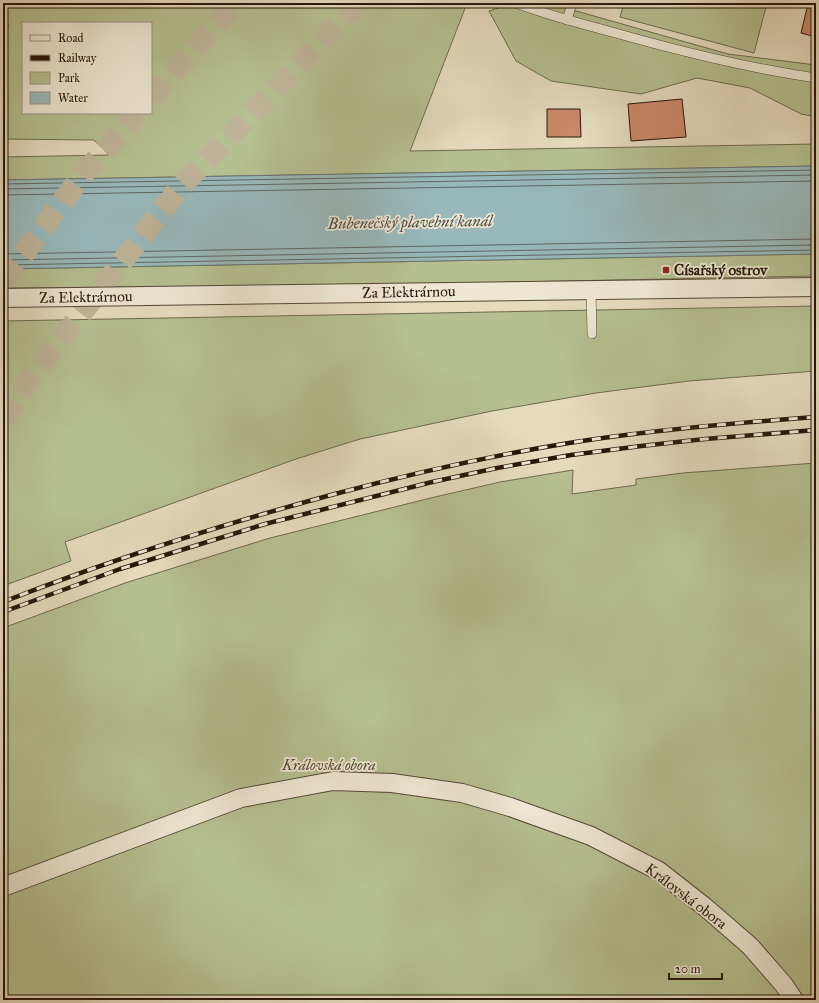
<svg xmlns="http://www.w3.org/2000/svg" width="819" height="1003" viewBox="0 0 819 1003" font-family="'IM FELL Great Primer',serif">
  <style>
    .green { fill: #b5bf90; stroke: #6e6a4d; fill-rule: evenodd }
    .water { fill: #98b8ba; stroke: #6b7774 }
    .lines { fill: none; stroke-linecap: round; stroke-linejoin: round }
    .shore { stroke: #606762; stroke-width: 1 }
    .building { fill: #ca8769; stroke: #27160a }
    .highway-tunnel { stroke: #beb398; stroke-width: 22; stroke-dasharray: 22 11; stroke-linecap: butt }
    .lane-casing { stroke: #564736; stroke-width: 10 }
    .street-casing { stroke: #564736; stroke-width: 20 }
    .lane { stroke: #ede7d3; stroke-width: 9 }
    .street { stroke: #ede7d3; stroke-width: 18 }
    .rail-casing { stroke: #27160a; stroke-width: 4.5 }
    .rail { stroke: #ede7d3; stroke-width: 3; stroke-dasharray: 9; stroke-linecap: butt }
    .poi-dot { fill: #8f2418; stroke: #ede7d3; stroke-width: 1.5 }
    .labels { text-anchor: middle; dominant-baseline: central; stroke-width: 3.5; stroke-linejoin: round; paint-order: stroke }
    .poi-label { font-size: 15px; font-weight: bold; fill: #27160a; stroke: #ede7d3; text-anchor: start }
    .street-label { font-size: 15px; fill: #27160a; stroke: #ede7d3 }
    .park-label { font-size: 15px; font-style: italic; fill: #524932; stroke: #ede7d3 }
    .water-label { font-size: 16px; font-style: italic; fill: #4f4f48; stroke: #ede7d3 }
  </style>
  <rect width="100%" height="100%" fill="#e4dabc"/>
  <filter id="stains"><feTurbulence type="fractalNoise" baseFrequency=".005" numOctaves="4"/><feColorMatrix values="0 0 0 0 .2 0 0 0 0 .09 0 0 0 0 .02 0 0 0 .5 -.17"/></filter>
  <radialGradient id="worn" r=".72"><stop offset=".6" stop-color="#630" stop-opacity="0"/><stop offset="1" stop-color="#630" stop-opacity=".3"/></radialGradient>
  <!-- green -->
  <g class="green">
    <path d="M3 3H467L410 151 816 144V166L3 180V157L109 155 94 140 3 139ZM23 23H151V113H23Z"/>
    <polygon points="513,3 548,3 728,54 816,65 816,117 801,114 750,88 697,78 641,94 551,81 516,61 489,11"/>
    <polygon points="624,3 767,3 754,53 620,17"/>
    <polygon points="816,254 816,276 365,285 3,288 3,269"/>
    <polygon points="816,306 816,371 689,381 596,393 492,411 360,439 296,459 65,542 71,561 3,586 3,321"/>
    <polygon points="816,463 816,1000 3,1000 3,628 125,583 270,538 435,497 500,482 573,470 572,494 636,485 636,479 683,473"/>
  </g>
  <!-- water -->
  <polygon class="water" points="816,166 816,254 3,269 3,180"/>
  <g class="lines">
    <!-- shore -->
    <g class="shore">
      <polyline points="3,184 816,170"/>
      <polyline points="3,189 816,175"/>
      <polyline points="3,195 816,181"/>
      <polyline points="3,254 816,239"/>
      <polyline points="3,260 816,245"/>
      <polyline points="3,265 816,250"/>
    </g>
  </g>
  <!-- building -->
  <g class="building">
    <polygon points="808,4 816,6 816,37 801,33"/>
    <polygon points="682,99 686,137 631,141 628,104"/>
    <polygon points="547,109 580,109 581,137 547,137"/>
  </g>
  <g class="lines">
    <!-- highway-tunnel -->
    <g class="highway-tunnel">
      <polyline points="151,98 221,19 237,3"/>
      <polyline points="3,281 85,172 138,113"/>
      <polyline points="3,420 29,380 183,184 359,3"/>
    </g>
    <defs>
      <g id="lane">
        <path d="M516 3C547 15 579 23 612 32 679 51 747 68 816 78"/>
        <polyline points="567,20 572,3"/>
        <polyline points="3,26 4,26"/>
        <polyline points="591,290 592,334"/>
      </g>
      <g id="street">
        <polyline points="3,298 816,287"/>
        <polyline points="3,887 241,798 333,781 392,783 462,793 510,807 591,836 659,871 705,907 750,946 784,985 794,1000"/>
      </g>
    </defs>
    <!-- lane casing -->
    <use href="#lane" class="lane-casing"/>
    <!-- street casing -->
    <use href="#street" class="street-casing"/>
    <!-- lane -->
    <use href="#lane" class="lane"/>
    <!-- street -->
    <use href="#street" class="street"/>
    <defs>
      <g id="rail">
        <path d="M3 602C110 560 220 525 331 495 410 474 489 456 569 443 651 430 733 423 816 417"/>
        <polyline points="3,612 120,569 265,524 432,482 497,468 571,455 641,446 705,439 816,430"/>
      </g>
    </defs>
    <!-- rail casing -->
    <use href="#rail" class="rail-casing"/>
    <!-- rail -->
    <use href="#rail" class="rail"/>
  </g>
  <!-- markers -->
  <rect class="poi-dot" x="662" y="266" width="8" height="8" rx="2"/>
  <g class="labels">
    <!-- poi labels -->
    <g class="poi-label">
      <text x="674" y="270">Císařský ostrov</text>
    </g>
    <!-- street labels -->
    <g class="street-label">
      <text transform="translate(409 292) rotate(-1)">Za Elektrárnou</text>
      <text transform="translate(86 297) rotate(-1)">Za Elektrárnou</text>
      <text transform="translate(686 896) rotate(37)">Královská obora</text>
    </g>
    <!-- park labels -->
    <g class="park-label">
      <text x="329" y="765">Královská obora</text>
    </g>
    <!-- water labels -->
    <g class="water-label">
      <text transform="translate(410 222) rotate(-1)">Bubenečský plavební kanál</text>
    </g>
  </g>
  <!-- margin -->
  <rect width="819" height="1003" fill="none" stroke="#e4dabc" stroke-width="16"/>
  <rect x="4" y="4" width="811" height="995" fill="none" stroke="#27160a" stroke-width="2"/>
  <rect x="8" y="8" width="803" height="987" fill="none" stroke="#27160a"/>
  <!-- legend -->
  <rect x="22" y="22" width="130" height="92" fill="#ede7d3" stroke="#9e9383"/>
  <rect x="30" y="35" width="20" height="6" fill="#ede7d3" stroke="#9e9383"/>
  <text x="58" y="42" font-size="12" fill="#27160a">Road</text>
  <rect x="30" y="55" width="20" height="6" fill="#27160a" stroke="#9e9383"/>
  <text x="58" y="62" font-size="12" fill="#27160a">Railway</text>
  <rect x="30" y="72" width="20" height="12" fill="#b5bf90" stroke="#9e9383"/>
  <text x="58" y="82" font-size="12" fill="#27160a">Park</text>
  <rect x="30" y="92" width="20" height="12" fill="#98b8ba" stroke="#9e9383"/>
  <text x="58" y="102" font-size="12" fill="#27160a">Water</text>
  <!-- scale -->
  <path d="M669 973v6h53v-6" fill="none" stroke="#27160a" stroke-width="2"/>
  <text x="675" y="973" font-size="12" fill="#27160a" stroke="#ede7d3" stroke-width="3" paint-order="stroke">20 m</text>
  <rect width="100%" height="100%" filter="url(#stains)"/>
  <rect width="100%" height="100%" fill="url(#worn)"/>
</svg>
